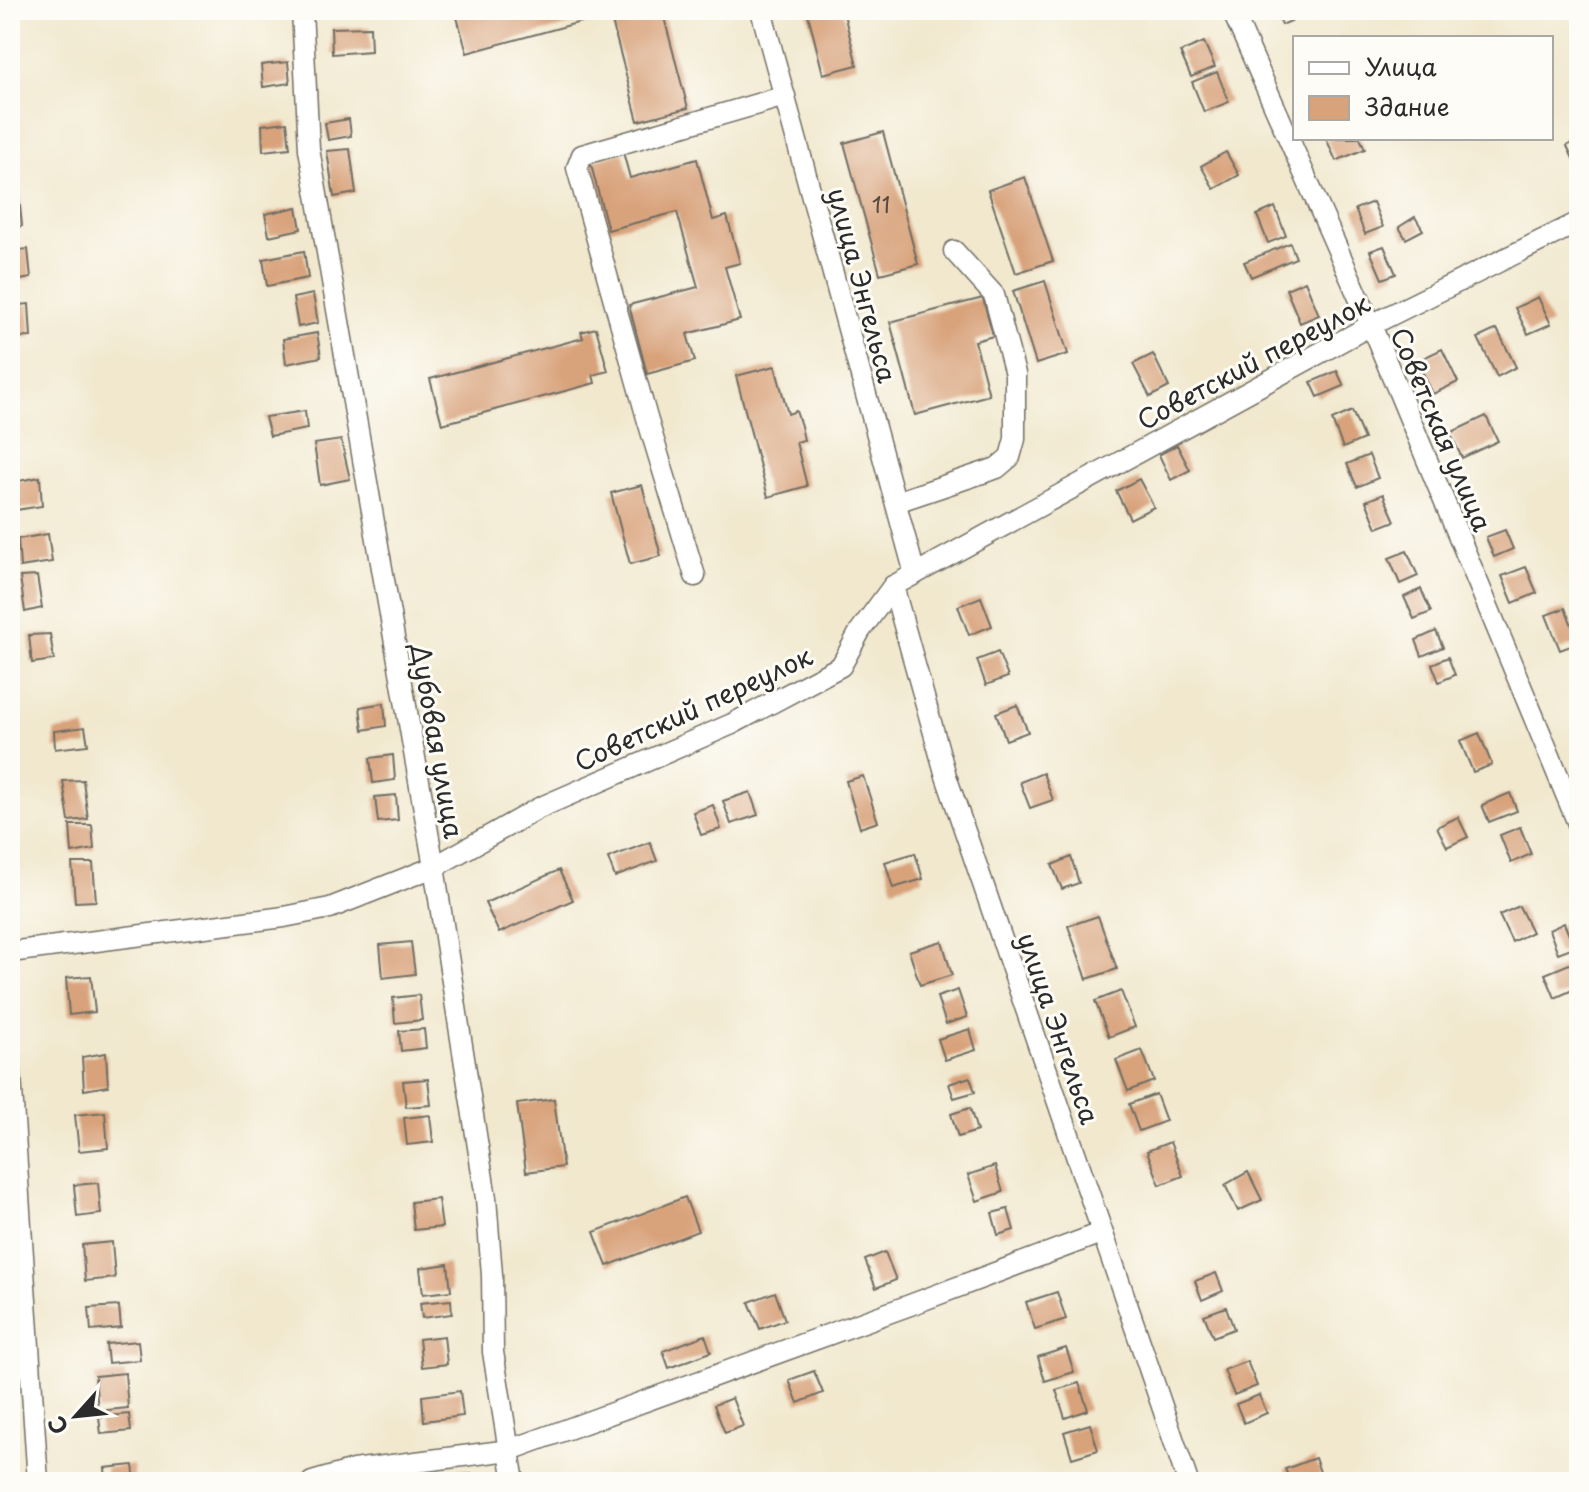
<svg xmlns="http://www.w3.org/2000/svg" width="1589" height="1492" viewBox="0 0 1589 1492" font-family="'Playpen Sans',sans-serif">
  <style>
    .building { fill: #d8a27a }
    .lines { fill: none; stroke-linecap: round; stroke-linejoin: round }
    .minor-casing { stroke: #706d64; stroke-width: 23 }
    .minor { stroke: #fff; stroke-width: 20 }
    .labels { text-anchor: middle; dominant-baseline: central; stroke-width: 6; stroke-linejoin: round; paint-order: stroke }
    .number-label { font-size: 22px; fill: #56493f }
    .street-label { font-size: 26px; fill: #2b2b2b; stroke: #fdfcf7 }
  </style>
  <rect width="100%" height="100%" fill="#fdfcf7"/>
  <filter id="ink" filterUnits="userSpaceOnUse"><feTurbulence type="fractalNoise" baseFrequency=".0125" numOctaves="2"/><feDisplacementMap in="SourceGraphic" scale="16" xChannelSelector="R" yChannelSelector="G"/><feConvolveMatrix kernelMatrix="1 2 1 2 8 2 1 2 1" color-interpolation-filters="sRGB"/></filter>
  <filter id="wash" filterUnits="userSpaceOnUse"><feTurbulence type="fractalNoise" baseFrequency=".006" numOctaves="4" result="noise"/><feDisplacementMap in="SourceGraphic" scale="32" xChannelSelector="R" yChannelSelector="G"/><feGaussianBlur stdDeviation="1.8" result="paint"/><feColorMatrix in="noise" values="0 0 0 0 0 0 0 0 0 0 0 0 0 0 0 0 0 1.4 0 .05"/><feComposite in="paint" operator="in"/></filter>
  <g filter="url(#wash)">
    <rect width="100%" height="100%" fill="#f1e8ce"/>
    <g id="blocks">
      <!-- building -->
      <g class="building">
        <polygon points="254,10 285,10 285,15 255,18"/>
        <polygon points="455,10 662,10 688,108 638,121 610,14 467,53"/>
        <polygon points="807,10 843,10 857,65 823,74"/>
        <polygon points="1276,10 1305,10 1307,14 1282,25"/>
        <polygon points="370,27 371,51 332,54 331,28"/>
        <polygon points="1204,42 1215,67 1191,77 1180,52"/>
        <polygon points="288,62 290,83 263,87 261,65"/>
        <polygon points="1217,72 1229,102 1204,112 1192,82"/>
        <polygon points="349,119 351,136 328,140 325,123"/>
        <polygon points="287,122 290,148 263,151 262,125"/>
        <polygon points="883,132 918,264 880,274 844,143"/>
        <polygon points="1326,138 1360,138 1365,149 1336,161"/>
        <polygon points="1579,138 1579,171 1567,146"/>
        <polygon points="350,149 356,193 334,197 327,151"/>
        <polygon points="623,152 630,178 697,159 713,220 727,216 740,263 725,267 740,320 687,334 695,361 647,374 629,305 698,287 677,212 608,230 590,161"/>
        <polygon points="1226,152 1239,175 1214,189 1201,166"/>
        <polygon points="1025,177 1053,261 1016,273 988,190"/>
        <polygon points="19,196 22,226 10,229 10,197"/>
        <polygon points="1373,202 1383,227 1365,234 1355,209"/>
        <polygon points="297,207 301,229 269,236 265,214"/>
        <polygon points="1275,207 1286,236 1268,243 1257,215"/>
        <polygon points="1415,217 1423,230 1406,239 1399,227"/>
        <polygon points="1290,243 1296,258 1251,277 1244,262"/>
        <polygon points="1384,246 1396,274 1382,279 1370,251"/>
        <polygon points="28,249 31,278 10,282 10,251"/>
        <polygon points="304,251 308,278 267,286 263,259"/>
        <polygon points="1045,281 1068,354 1036,364 1013,291"/>
        <polygon points="1305,281 1319,315 1300,323 1286,289"/>
        <polygon points="313,294 318,323 298,327 293,298"/>
        <polygon points="1538,297 1551,324 1528,334 1515,308"/>
        <polygon points="983,298 993,336 975,341 989,395 915,415 890,322"/>
        <polygon points="29,304 31,337 10,338 10,306"/>
        <polygon points="596,328 608,371 593,375 595,383 442,424 430,379 583,338 581,332"/>
        <polygon points="1497,329 1516,367 1497,377 1478,338"/>
        <polygon points="317,333 321,357 286,364 283,339"/>
        <polygon points="1442,349 1458,382 1433,394 1417,361"/>
        <polygon points="1153,354 1169,387 1150,397 1133,364"/>
        <polygon points="775,366 788,414 796,411 801,426 804,440 796,442 807,486 768,497 736,376"/>
        <polygon points="1337,371 1344,386 1318,397 1311,382"/>
        <polygon points="305,411 307,429 270,436 265,417"/>
        <polygon points="1352,411 1364,439 1343,448 1332,420"/>
        <polygon points="1486,416 1498,441 1462,458 1450,433"/>
        <polygon points="341,440 350,479 320,485 314,444"/>
        <polygon points="1177,445 1190,470 1171,480 1159,455"/>
        <polygon points="1369,455 1378,478 1357,487 1347,464"/>
        <polygon points="40,477 42,506 16,510 13,482"/>
        <polygon points="1139,479 1154,507 1130,519 1116,491"/>
        <polygon points="642,485 661,556 630,564 611,493"/>
        <polygon points="1383,494 1395,521 1377,528 1366,501"/>
        <polygon points="1505,530 1513,549 1494,557 1486,537"/>
        <polygon points="48,534 52,562 20,567 18,539"/>
        <polygon points="1407,551 1418,576 1400,584 1389,558"/>
        <polygon points="1526,567 1537,593 1513,603 1502,576"/>
        <polygon points="37,576 42,608 25,612 20,577"/>
        <polygon points="1421,589 1431,612 1414,619 1404,597"/>
        <polygon points="981,597 992,626 969,635 958,606"/>
        <polygon points="1565,608 1579,643 1560,650 1546,615"/>
        <polygon points="1436,631 1443,647 1422,656 1416,640"/>
        <polygon points="50,634 54,660 32,663 29,635"/>
        <polygon points="998,652 1008,677 986,685 977,660"/>
        <polygon points="1448,657 1455,675 1439,682 1432,664"/>
        <polygon points="384,703 386,726 363,730 360,707"/>
        <polygon points="1017,705 1028,732 1006,740 996,713"/>
        <polygon points="85,727 88,745 55,749 54,731"/>
        <polygon points="1479,733 1492,765 1473,772 1460,741"/>
        <polygon points="393,755 395,780 373,783 370,758"/>
        <polygon points="1043,773 1053,800 1030,808 1020,782"/>
        <polygon points="863,776 878,822 860,828 846,781"/>
        <polygon points="83,780 88,819 69,821 63,781"/>
        <polygon points="750,792 758,815 731,824 723,801"/>
        <polygon points="1510,793 1517,811 1489,822 1482,805"/>
        <polygon points="396,795 398,820 378,822 375,797"/>
        <polygon points="713,805 721,829 701,835 693,812"/>
        <polygon points="1458,817 1468,837 1447,847 1437,827"/>
        <polygon points="70,825 92,825 94,849 72,853"/>
        <polygon points="1520,827 1531,854 1511,863 1500,835"/>
        <polygon points="650,842 657,861 615,877 608,858"/>
        <polygon points="915,853 923,879 893,888 885,862"/>
        <polygon points="1071,857 1079,883 1062,889 1052,865"/>
        <polygon points="72,863 93,863 96,901 75,902"/>
        <polygon points="559,870 573,900 499,933 485,903"/>
        <polygon points="1519,906 1532,932 1512,942 1499,915"/>
        <polygon points="1098,916 1117,969 1087,979 1068,926"/>
        <polygon points="1564,923 1574,947 1558,953 1549,930"/>
        <polygon points="942,941 952,975 920,985 909,951"/>
        <polygon points="411,942 415,974 383,978 380,945"/>
        <polygon points="1579,960 1579,987 1555,998 1545,974"/>
        <polygon points="91,976 95,1012 69,1015 66,978"/>
        <polygon points="958,990 967,1017 946,1024 937,997"/>
        <polygon points="1121,991 1135,1027 1109,1037 1095,1001"/>
        <polygon points="419,995 422,1020 395,1023 393,998"/>
        <polygon points="424,1029 426,1048 401,1051 399,1031"/>
        <polygon points="970,1029 976,1050 945,1060 938,1039"/>
        <polygon points="1142,1050 1154,1081 1128,1091 1116,1060"/>
        <polygon points="106,1053 108,1086 84,1090 82,1057"/>
        <polygon points="970,1077 975,1092 954,1098 949,1084"/>
        <polygon points="428,1079 431,1105 406,1107 403,1081"/>
        <polygon points="1156,1094 1166,1121 1139,1131 1129,1104"/>
        <polygon points="554,1099 563,1167 526,1172 517,1104"/>
        <polygon points="970,1108 977,1131 958,1137 951,1114"/>
        <polygon points="105,1112 108,1148 79,1151 75,1115"/>
        <polygon points="430,1115 433,1142 407,1145 404,1118"/>
        <polygon points="1170,1142 1183,1176 1160,1185 1147,1151"/>
        <polygon points="995,1166 1003,1192 977,1201 968,1175"/>
        <polygon points="1248,1172 1262,1200 1238,1211 1225,1185"/>
        <polygon points="98,1183 101,1214 77,1217 74,1185"/>
        <polygon points="685,1197 698,1231 607,1266 594,1232"/>
        <polygon points="438,1199 442,1227 414,1230 411,1202"/>
        <polygon points="1008,1209 1014,1230 998,1235 992,1213"/>
        <polygon points="112,1242 115,1278 85,1281 82,1245"/>
        <polygon points="885,1252 896,1280 876,1288 865,1260"/>
        <polygon points="448,1264 451,1291 423,1294 420,1268"/>
        <polygon points="1216,1273 1223,1291 1202,1300 1195,1281"/>
        <polygon points="775,1292 785,1320 760,1329 749,1302"/>
        <polygon points="1057,1292 1066,1319 1035,1329 1026,1302"/>
        <polygon points="451,1300 452,1314 422,1318 420,1303"/>
        <polygon points="119,1306 121,1328 91,1331 89,1308"/>
        <polygon points="1226,1307 1234,1329 1213,1337 1204,1315"/>
        <polygon points="705,1335 711,1352 669,1368 663,1351"/>
        <polygon points="444,1336 447,1364 422,1367 419,1339"/>
        <polygon points="138,1341 140,1360 108,1363 106,1344"/>
        <polygon points="1066,1348 1074,1372 1045,1381 1038,1357"/>
        <polygon points="1247,1361 1257,1386 1234,1395 1224,1370"/>
        <polygon points="814,1371 823,1393 798,1403 789,1380"/>
        <polygon points="125,1373 128,1408 98,1411 95,1376"/>
        <polygon points="1079,1383 1088,1410 1065,1418 1056,1390"/>
        <polygon points="460,1391 463,1416 424,1421 422,1396"/>
        <polygon points="1259,1395 1267,1413 1244,1423 1236,1404"/>
        <polygon points="732,1398 743,1426 725,1433 714,1405"/>
        <polygon points="129,1414 131,1431 101,1434 99,1417"/>
        <polygon points="1090,1424 1098,1450 1072,1458 1064,1432"/>
        <polygon points="1315,1458 1321,1475 1305,1482 1291,1482 1285,1469"/>
        <polygon points="133,1465 135,1482 106,1482 105,1468"/>
        <polygon points="471,1474 472,1482 433,1482 433,1477"/>
      </g>
    </g>
  </g>
  <g filter="url(#ink)">
    <use href="#blocks" fill-opacity="0" stroke="#706d64" stroke-width="2"/>
    <g class="lines">
      <defs>
        <g id="minor">
          <polyline points="302,10 309,149 434,867 486,1198 492,1275 493,1352 514,1482"/>
          <polyline points="761,10 915,574"/>
          <polyline points="1232,10 1371,325 1579,826"/>
          <polyline points="896,502 997,468 1010,457 1015,439 1015,374 994,295 954,251"/>
          <polyline points="695,576 647,418 577,168 582,155 785,96"/>
          <polyline points="893,586 946,776 1188,1482"/>
          <polyline points="10,952 284,917 330,908 434,867 539,808 732,724 841,666 860,631 893,586 1371,325 1579,222"/>
          <polyline points="10,1060 38,1482"/>
          <polyline points="312,1482 353,1470 510,1450 910,1305 1101,1233"/>
        </g>
      </defs>
      <!-- minor casing -->
      <use href="#minor" class="minor-casing"/>
      <!-- minor -->
      <use href="#minor" class="minor"/>
    </g>
  </g>
  <g class="labels">
    <!-- number labels -->
    <g class="number-label">
      <text x="881" y="203">11</text>
    </g>
    <!-- street labels -->
    <g class="street-label">
      <text transform="translate(863 285) rotate(75)">улица Энгельса</text>
      <text transform="translate(1253 361) rotate(-28)">Советский переулок</text>
      <text transform="translate(1442 429) rotate(67)">Советская улица</text>
      <text transform="translate(693 708) rotate(-25)">Советский переулок</text>
      <text transform="translate(438 741) rotate(80)">Дубовая улица</text>
      <text transform="translate(1059 1028) rotate(71)">улица Энгельса</text>
    </g>
  </g>
  <!-- margin -->
  <rect width="1589" height="1492" fill="none" stroke="#fdfcf7" stroke-width="40"/>
  <!-- legend -->
  <rect x="1293" y="36" width="260" height="104" fill="#fdfcf7" stroke="#a9a8a5" stroke-width="2"/>
  <rect x="1309" y="62" width="40" height="12" fill="#ffffff" stroke="#a9a8a5" stroke-width="2"/>
  <text x="1365" y="76" font-size="24" fill="#2b2b2b">Улица</text>
  <rect x="1309" y="96" width="40" height="24" fill="#d8a27a" stroke="#a9a8a5" stroke-width="2"/>
  <text x="1365" y="116" font-size="24" fill="#2b2b2b">Здание</text>
  <!-- north arrow -->
  <g transform="translate(76 1416) rotate(243)" stroke="#fdfcf7" stroke-width="6" paint-order="stroke">
  <path d="M0-6L14 30L0 20L-14 30Z" fill="#2b2b2b"/>
  <text y="-12" font-size="22" font-weight="bold" text-anchor="middle" fill="#2b2b2b">С</text>
  </g>
</svg>
